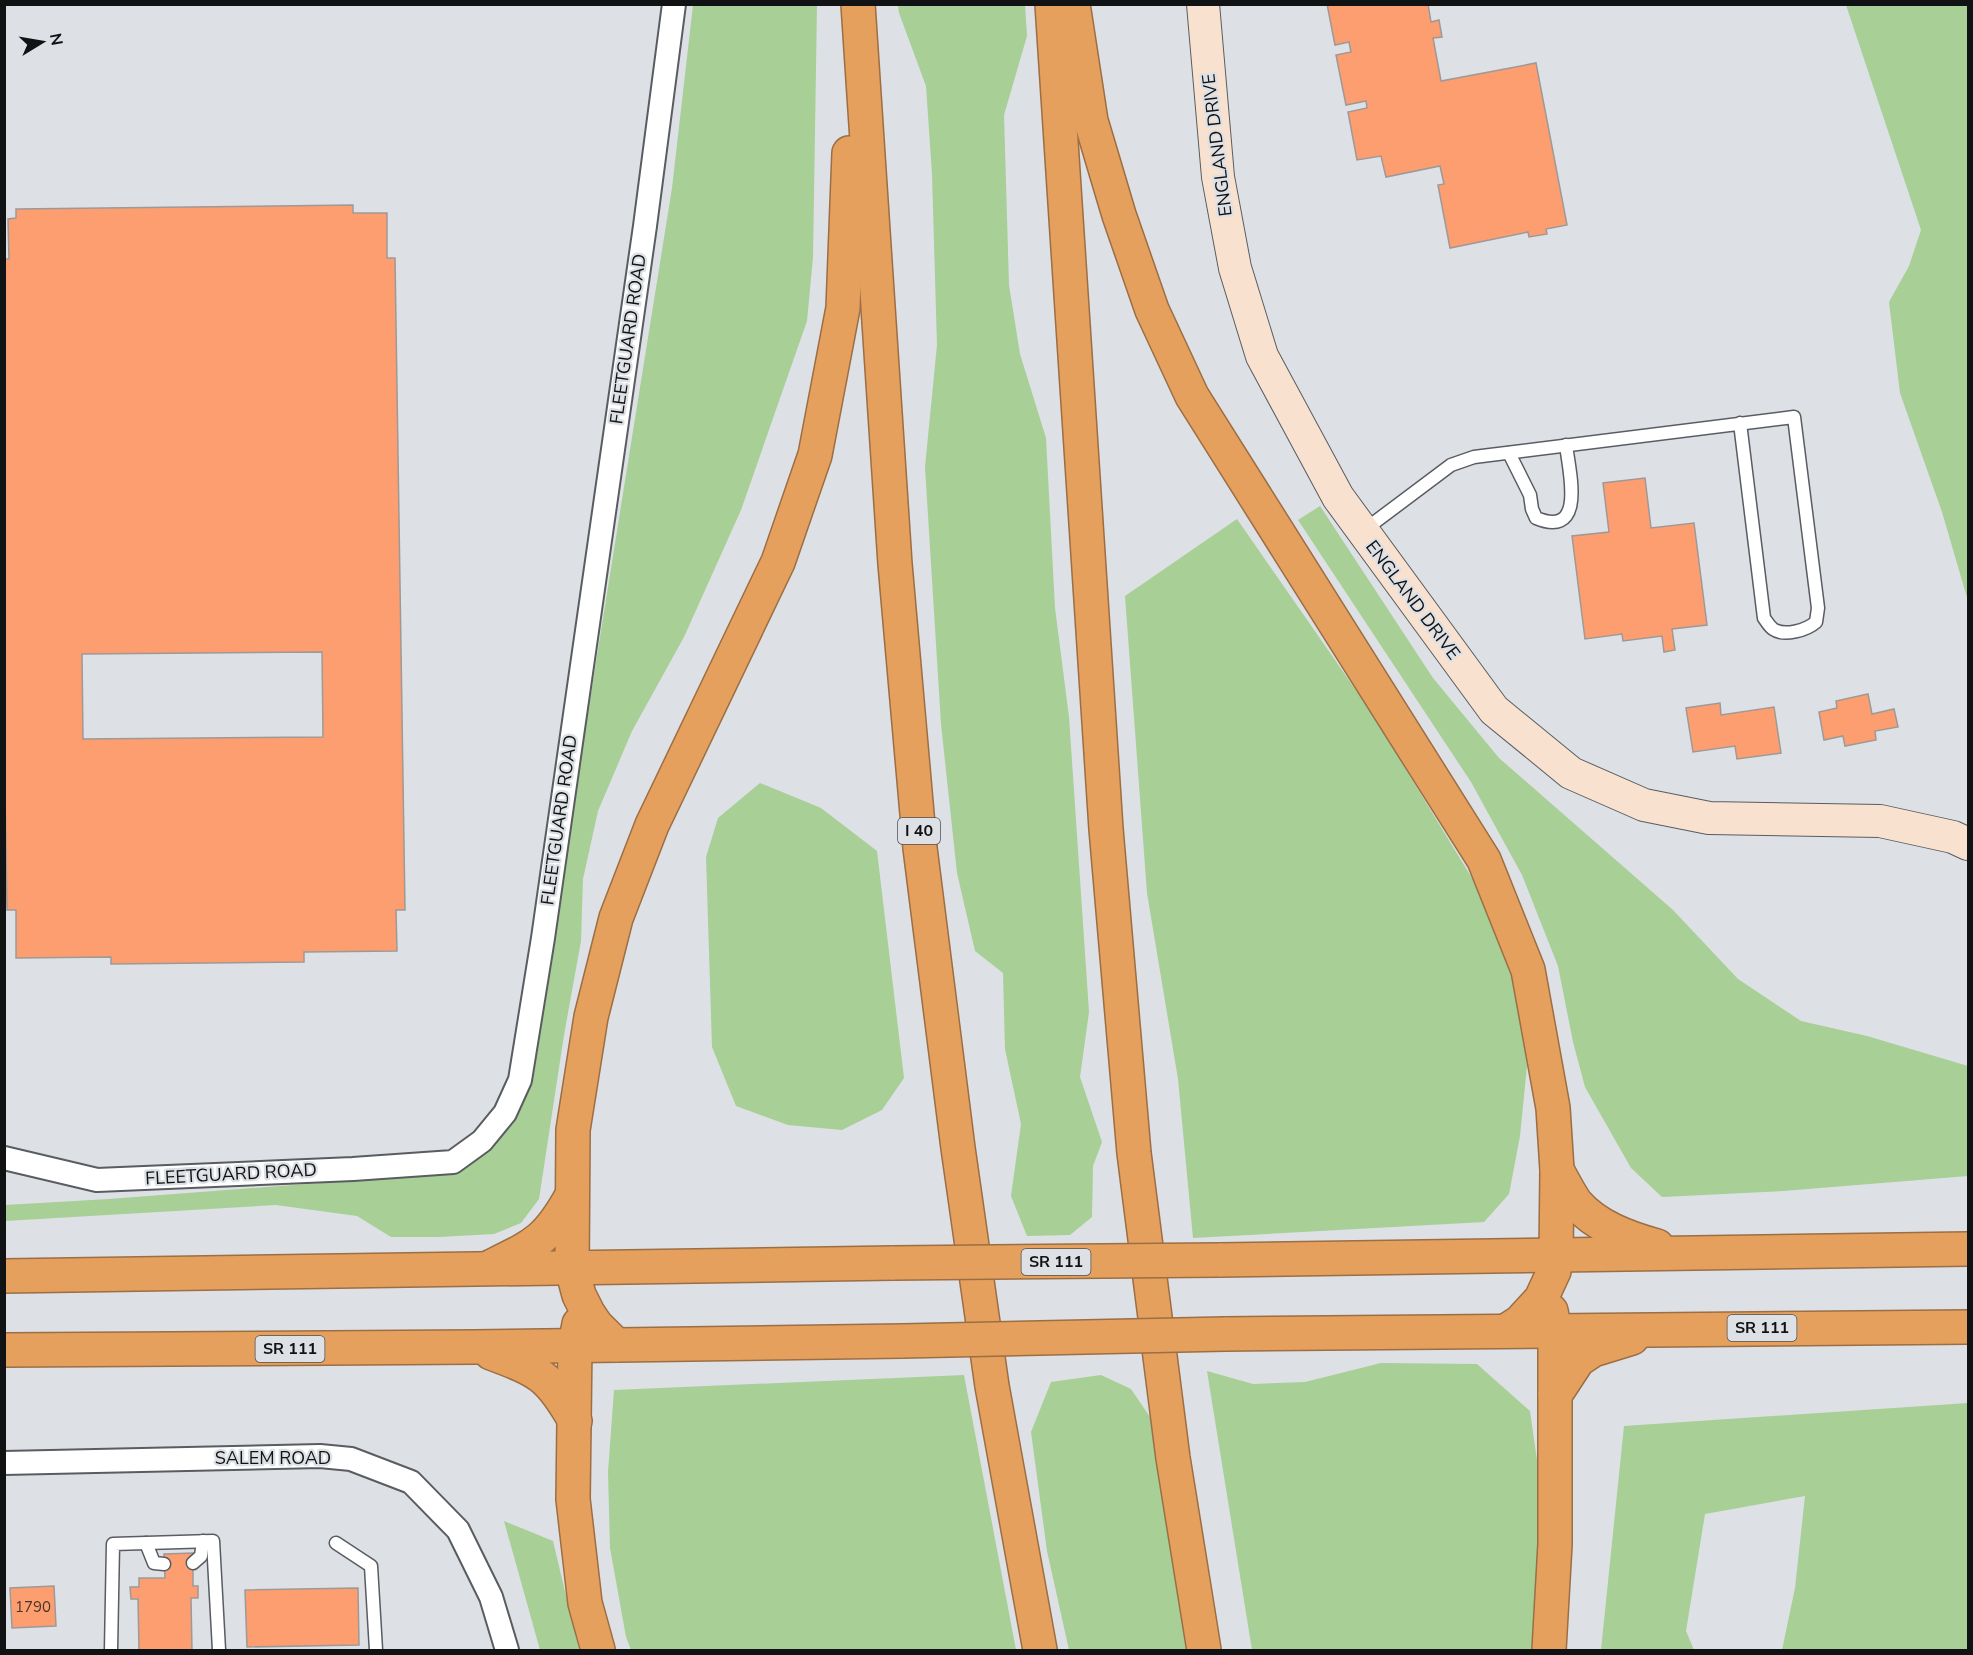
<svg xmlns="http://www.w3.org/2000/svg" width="1973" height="1655" viewBox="0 0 1973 1655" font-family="'Nunito Sans',sans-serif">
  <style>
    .green { fill: #a7cf96 }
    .building { fill: #fd9e70; stroke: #9e9996; stroke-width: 1.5; fill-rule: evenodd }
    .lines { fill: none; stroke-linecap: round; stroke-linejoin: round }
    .lane-casing { stroke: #595c60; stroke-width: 15 }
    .street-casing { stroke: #595c60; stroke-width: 26 }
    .secondary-casing { stroke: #595c60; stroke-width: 34 }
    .highway-casing { stroke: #9b6e44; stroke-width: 36 }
    .lane { stroke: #fff; stroke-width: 12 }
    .street { stroke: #fff; stroke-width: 22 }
    .secondary { stroke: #f8e2cf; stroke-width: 32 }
    .highway { stroke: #e6a05e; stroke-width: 33 }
    .highway-bridge-casing { stroke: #9b6e44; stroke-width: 36; stroke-linecap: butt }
    .highway-bridge { stroke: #e6a05e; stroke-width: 33 }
    .labels { text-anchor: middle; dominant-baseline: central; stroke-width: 4.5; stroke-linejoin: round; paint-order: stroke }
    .number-label { font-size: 15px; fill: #4c352a }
    .shield { fill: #dde0e5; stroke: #4e5052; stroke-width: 1.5 }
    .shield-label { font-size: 16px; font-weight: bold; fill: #111213 }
    .street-label { font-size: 18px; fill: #111213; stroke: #dde0e5 }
  </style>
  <rect width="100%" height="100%" fill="#dde0e5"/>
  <!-- green -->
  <g class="green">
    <polygon points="693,5 817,5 813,257 807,321 741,510 684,637 632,731 598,811 583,879 581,941 564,1035 539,1199 521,1223 494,1234 439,1237 391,1237 357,1216 276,1205 5,1221 5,1205 109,1199 450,1173 479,1158 507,1129 528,1086 672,188"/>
    <polygon points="898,5 1025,5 1027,36 1004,115 1009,285 1020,354 1046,438 1055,608 1069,717 1089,1012 1080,1077 1102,1142 1093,1166 1092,1217 1070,1235 1027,1236 1011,1196 1021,1124 1005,1049 1003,973 975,951 957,873 941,724 925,467 937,345 932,174 926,86 899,13"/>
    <polygon points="1846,5 1968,5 1968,601 1942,512 1900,393 1889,302 1909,266 1921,230"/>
    <polygon points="1320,506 1433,678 1499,758 1673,910 1738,979 1801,1021 1867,1036 1968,1066 1968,1176 1783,1191 1662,1197 1631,1168 1585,1087 1573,1042 1558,966 1522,875 1471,782 1298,520"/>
    <polygon points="1237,519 1369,709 1481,893 1515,982 1527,1066 1520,1136 1509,1194 1484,1222 1193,1238 1178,1079 1147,893 1125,596"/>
    <polygon points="760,783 821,808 877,851 904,1078 882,1110 842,1130 788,1125 736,1106 712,1047 706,857 718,818"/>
    <polygon points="1381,1363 1477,1364 1530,1411 1546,1524 1540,1650 1252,1650 1207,1371 1253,1384 1305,1382"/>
    <polygon points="964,1375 1016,1650 631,1650 626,1637 610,1548 608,1472 614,1390"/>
    <polygon points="1101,1375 1131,1389 1152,1420 1188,1650 1069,1650 1047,1551 1031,1432 1051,1382"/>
    <polygon points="1968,1403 1968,1650 1782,1650 1795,1588 1805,1496 1705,1514 1686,1631 1694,1650 1601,1650 1624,1426"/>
    <polygon points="504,1521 553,1541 579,1650 540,1650"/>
  </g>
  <!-- building -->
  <g class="building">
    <polygon points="1327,4 1428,4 1431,22 1439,20 1442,37 1433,38 1441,81 1536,63 1567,225 1546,229 1547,234 1529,237 1528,232 1450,248 1438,185 1444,184 1440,166 1386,177 1381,156 1357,160 1348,112 1367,108 1366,101 1346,105 1336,55 1351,52 1349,42 1335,45"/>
    <path d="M353 205V213H387V258H395L405 910H396L397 951 304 952V962L111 964V957L16 958V910H7L4 730V259H9L8 219 16 218V209ZM322 652 323 737 83 739 82 654Z"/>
    <polygon points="1645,478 1651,528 1694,523 1707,625 1672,629 1675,650 1664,652 1662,636 1623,641 1622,634 1585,639 1572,536 1609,532 1603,483"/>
    <polygon points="1868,694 1872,714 1894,709 1898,727 1875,731 1876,740 1845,746 1843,736 1824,740 1819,712 1837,708 1836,701"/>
    <polygon points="1720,703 1721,715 1774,707 1781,753 1737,759 1735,746 1693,752 1686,708"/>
    <polygon points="193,1553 193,1586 198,1586 198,1598 191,1598 192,1650 139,1650 138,1599 131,1599 130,1587 139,1587 139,1578 165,1578 164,1554"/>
    <polygon points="54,1586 56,1626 12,1628 10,1588"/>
    <polygon points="358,1588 359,1645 247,1647 245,1590"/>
  </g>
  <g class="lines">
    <defs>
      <g id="lane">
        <path d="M1509 453 1530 495 1532 509 1536 518C1587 539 1569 471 1566 445"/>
        <path d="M1363 531 1451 465 1474 457 1794 417 1818 608 1816 622C1807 630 1784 637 1773 629 1769 626 1767 622 1764 618L1740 423"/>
        <polyline points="146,1543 154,1563 164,1564"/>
        <polyline points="336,1543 371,1566 376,1650"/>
        <polyline points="193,1563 201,1556 203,1541"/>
        <polyline points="111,1650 113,1544 213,1541 219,1650"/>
      </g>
      <g id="street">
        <polyline points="4,1158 97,1180 353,1169 453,1162 482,1141 505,1113 520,1080 543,938 645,226 674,4"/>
        <polyline points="4,1463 320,1456 351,1459 411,1482 458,1530 491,1597 507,1650"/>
      </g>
      <polyline id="secondary" points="1203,4 1218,177 1235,268 1262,356 1338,497 1494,710 1571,773 1644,805 1709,818 1880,821 1953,837 1968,844"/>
      <g id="highway">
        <polyline points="858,4 895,564 920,848 958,1148 992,1386 1040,1650"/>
        <polyline points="1052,4 1106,829 1134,1153 1173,1458 1204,1650"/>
        <polyline points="1073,4 1091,121 1119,215 1152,310 1192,396 1484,860 1528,970 1553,1108 1557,1170 1556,1256 1554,1271 1541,1299 1520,1322 1506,1331"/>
        <path d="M1557 1170C1563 1181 1569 1193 1576 1203 1597 1227 1628 1238 1657 1246"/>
        <polyline points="1219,1260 1968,1249"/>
        <path d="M492 1266C535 1245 547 1240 571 1197"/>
        <polyline points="4,1276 894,1263"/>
        <polyline points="579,1324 575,1345 573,1499 585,1603 598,1650"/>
        <polyline points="1225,1334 1968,1327"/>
        <polyline points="616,1345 596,1325 588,1313 579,1295 572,1269 573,1130 591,1017 616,918 652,825 778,562 815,455 843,308 849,153"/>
        <polyline points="4,1350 475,1347 903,1341"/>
        <path d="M491 1353C539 1371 549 1375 575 1421"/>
        <polyline points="1555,1395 1578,1360 1593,1350 1632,1338"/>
        <polyline points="1549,1650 1555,1544 1555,1331 1551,1311"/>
      </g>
    </defs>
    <!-- lane casing -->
    <use href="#lane" class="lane-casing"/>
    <!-- street casing -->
    <use href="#street" class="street-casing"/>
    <!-- secondary casing -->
    <use href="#secondary" class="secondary-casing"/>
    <!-- highway casing -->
    <use href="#highway" class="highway-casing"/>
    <!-- lane -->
    <use href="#lane" class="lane"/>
    <!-- street -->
    <use href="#street" class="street"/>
    <!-- secondary -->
    <use href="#secondary" class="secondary"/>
    <!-- highway -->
    <use href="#highway" class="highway"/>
    <defs>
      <g id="highway-bridge">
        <polyline points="894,1263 1219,1260"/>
        <polyline points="903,1341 1225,1334"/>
      </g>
    </defs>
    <!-- highway-bridge casing -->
    <use href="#highway-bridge" class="highway-bridge-casing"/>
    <!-- highway-bridge -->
    <use href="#highway-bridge" class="highway-bridge"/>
  </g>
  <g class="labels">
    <!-- number labels -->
    <g class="number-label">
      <text x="33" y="1607">1790</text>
    </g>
    <!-- shield labels -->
    <g class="shield">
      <rect x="898" y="818" width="42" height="26" rx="4.5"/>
      <rect x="1021.5" y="1249" width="69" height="26" rx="4.5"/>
      <rect x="1727.5" y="1315" width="69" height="26" rx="4.5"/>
      <rect x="255.5" y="1336" width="69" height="26" rx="4.5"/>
    </g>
    <g class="shield-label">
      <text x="919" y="831">I 40</text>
      <text x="1056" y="1262">SR 111</text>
      <text x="1762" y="1328">SR 111</text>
      <text x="290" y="1349">SR 111</text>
    </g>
    <!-- street labels -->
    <g class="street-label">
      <text transform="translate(1217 145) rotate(-97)">ENGLAND DRIVE</text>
      <text transform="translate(628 339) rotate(-82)">FLEETGUARD ROAD</text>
      <text transform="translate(1413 600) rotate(53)">ENGLAND DRIVE</text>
      <text transform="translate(559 820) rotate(-82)">FLEETGUARD ROAD</text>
      <text transform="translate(231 1174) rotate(-3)">FLEETGUARD ROAD</text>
      <text x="273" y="1458">SALEM ROAD</text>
    </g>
  </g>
  <!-- border -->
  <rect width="1973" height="1655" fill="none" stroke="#111213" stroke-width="12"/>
  <!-- north arrow -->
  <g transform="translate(42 42) rotate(79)" stroke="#dde0e5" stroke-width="4.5" paint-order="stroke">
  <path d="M0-4.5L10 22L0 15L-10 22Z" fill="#111213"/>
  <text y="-9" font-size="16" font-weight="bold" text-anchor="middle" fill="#111213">N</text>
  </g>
</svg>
